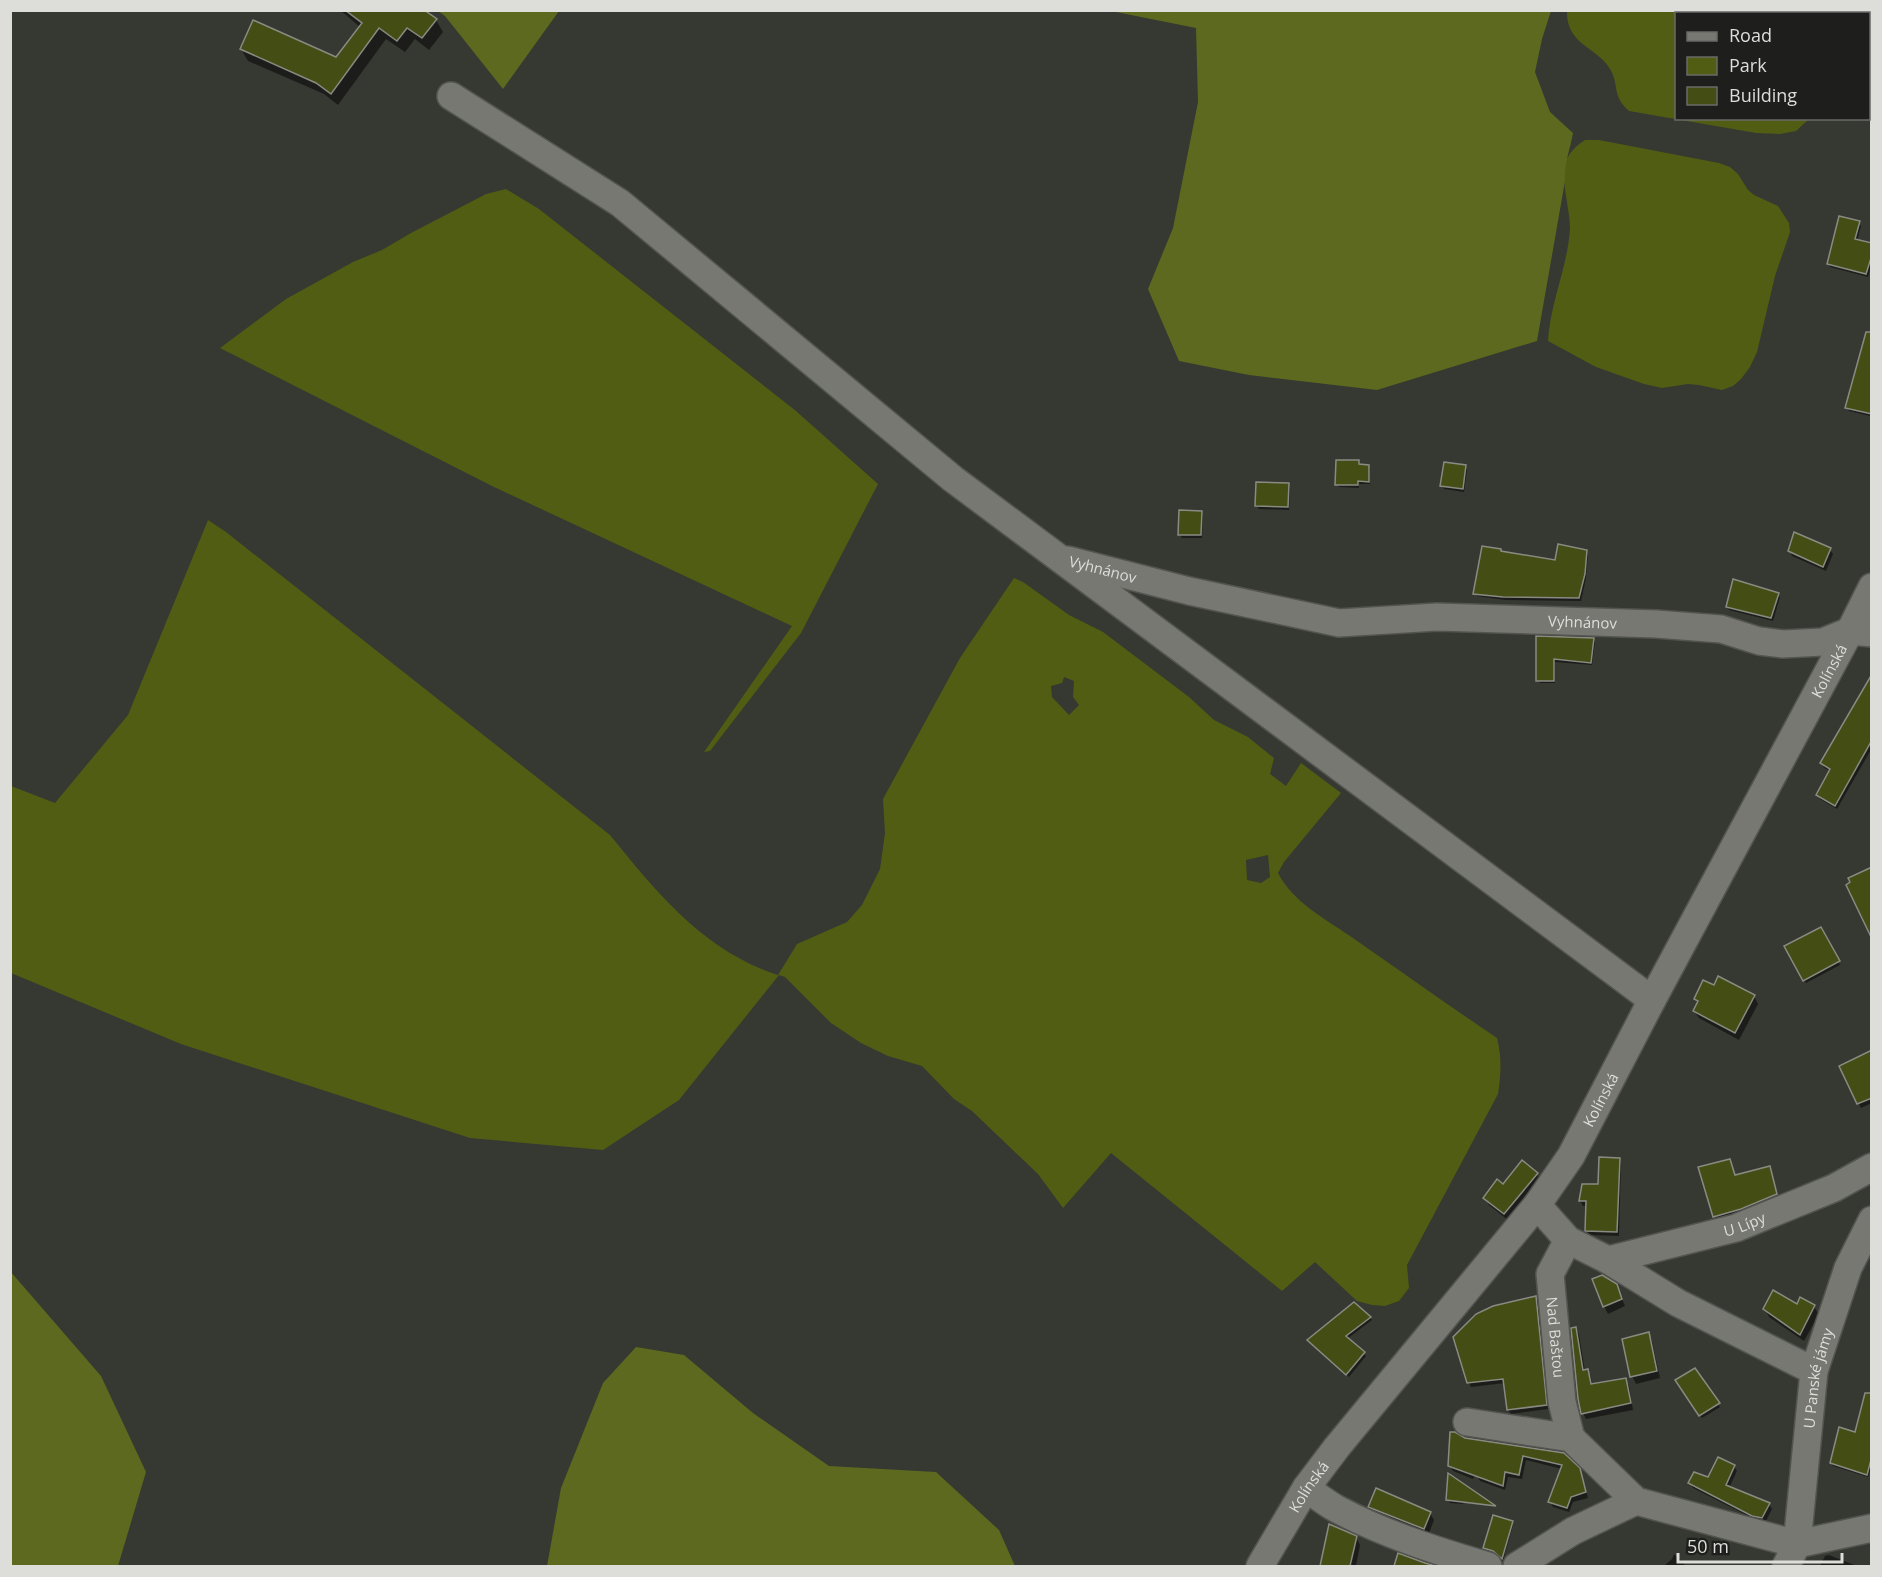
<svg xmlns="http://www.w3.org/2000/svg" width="1882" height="1577" viewBox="0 0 1882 1577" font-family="'Open Sans',sans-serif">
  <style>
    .green { fill: #515d13; fill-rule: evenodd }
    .forest { fill: #5c691e }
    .shadow { fill: #0007 }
    .building { fill: #434d14; stroke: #898b83; stroke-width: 1.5 }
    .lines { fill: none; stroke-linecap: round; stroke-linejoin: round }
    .minor-casing { stroke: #53544f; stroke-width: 30 }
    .minor { stroke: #767871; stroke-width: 27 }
    .labels { text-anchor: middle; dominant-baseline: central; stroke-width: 4.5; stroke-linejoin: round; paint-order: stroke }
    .street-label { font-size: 15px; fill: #dddeda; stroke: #1e1f1c }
  </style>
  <rect width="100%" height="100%" fill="#363832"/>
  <!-- green -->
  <g class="green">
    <path d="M1567 11V10L1846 11 1845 14H1676V118L1809 119 1796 131 1780 134 1756 133 1629 111C1611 95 1620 86 1610 69 1597 47 1566 45 1567 11Z"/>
    <path d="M1585 140H1599L1719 163 1730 167 1738 174 1748 190 1754 195 1778 206 1789 223 1790 232 1775 276 1757 352 1750 367 1741 379 1733 386 1722 390 1699 385 1688 384 1662 388 1644 384 1596 367 1548 341C1550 303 1568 266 1570 228 1570 210 1561 181 1565 164 1568 153 1576 146 1585 140Z"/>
    <polygon points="506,189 539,209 796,411 878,484 801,633 710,751 704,752 792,626 492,486 220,348 286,299 353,262 382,250 411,233 486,194"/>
    <path d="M208 520 226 532 610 835C658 894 704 951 778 975L797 944 847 922 862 905 880 869 885 833 883 799 960 658 1014 578 1023 582 1069 615 1103 632 1189 697 1214 720 1248 737 1274 758 1270 774 1286 786 1301 763 1341 793 1284 862 1278 873C1293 902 1324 918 1350 936 1399 970 1448 1005 1497 1038 1502 1058 1501 1074 1498 1094L1407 1265 1409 1288 1399 1301 1385 1306 1372 1305 1357 1301 1315 1262 1282 1291 1111 1153 1063 1208 1038 1174 972 1111 954 1099 922 1066 888 1056 861 1043 831 1023 785 977 779 975 679 1100 603 1150 470 1138 181 1044 11 973V786L55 803 128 715ZM1064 677 1074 681 1073 697 1079 705 1069 715 1052 697 1051 686 1062 683ZM1268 855 1270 877 1261 883 1247 880 1246 860Z"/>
  </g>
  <!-- forest -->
  <g class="forest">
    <polygon points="438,11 559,11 503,89 445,16"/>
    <path d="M1111 11H1551L1542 39 1535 72 1550 112 1573 133C1570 150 1564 164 1565 181L1537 341 1377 390 1249 375 1179 361 1148 289 1173 228 1198 102 1196 28Z"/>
    <polygon points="10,1271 101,1376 146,1472 118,1566 11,1566"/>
    <polygon points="636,1347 684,1355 753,1413 829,1466 936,1472 999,1530 1015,1566 547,1566 561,1488 603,1383"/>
  </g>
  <!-- shadow -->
  <g class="shadow">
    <polygon points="340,10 421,10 436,20 443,32 429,50 415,39 405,52 386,39 338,105 324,94 248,61 241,49 337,59 360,27"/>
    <polygon points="1859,223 1861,226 1857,241 1872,245 1872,263 1868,277 1830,267 1829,264"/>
    <polygon points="1847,408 1872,409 1870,416 1849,411"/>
    <polygon points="1358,462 1360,466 1368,466 1370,469 1370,484 1359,484 1359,488 1339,487 1337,484"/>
    <polygon points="1465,467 1467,470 1464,492 1444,489 1442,486"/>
    <polygon points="1288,484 1290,488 1289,510 1259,509 1257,506"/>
    <polygon points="1201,512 1203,515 1202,538 1182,538 1180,535"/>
    <polygon points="1830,550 1833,554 1826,571 1792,556 1790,551"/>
    <polygon points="1586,552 1588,555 1586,578 1581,601 1505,600 1477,596 1475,593 1502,553 1556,562"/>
    <polygon points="1778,594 1780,597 1773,621 1729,610 1728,607"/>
    <polygon points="1537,637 1593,639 1595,642 1592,665 1555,662 1555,683 1540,683 1538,680"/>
    <polygon points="1872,705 1872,748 1837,809 1820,799 1817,795 1831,771 1824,768 1822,763"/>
    <polygon points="1820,929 1840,965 1806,983 1786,947"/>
    <polygon points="1714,987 1754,996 1758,1004 1739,1040 1699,1018 1694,1011 1698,1004 1695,999"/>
    <polygon points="1872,1052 1872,1103 1861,1108 1841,1066"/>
    <polygon points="1619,1159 1621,1164 1619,1236 1589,1235 1587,1230 1587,1206 1583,1206 1580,1201 1600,1186"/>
    <polygon points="1700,1168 1735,1177 1771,1171 1778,1198 1743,1212 1716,1220"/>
    <polygon points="1537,1174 1541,1181 1509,1221 1489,1205 1485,1198 1504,1186"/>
    <polygon points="1616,1285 1625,1306 1608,1314 1604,1306"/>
    <polygon points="1535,1298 1538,1302 1548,1409 1511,1414 1508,1410 1505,1383 1471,1387 1469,1383"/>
    <polygon points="1801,1299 1814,1307 1819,1314 1804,1341 1769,1317 1765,1309 1797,1306"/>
    <polygon points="1370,1318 1372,1320 1347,1339 1366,1356 1349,1377 1308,1340"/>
    <polygon points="1576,1328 1579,1335 1585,1371 1587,1370 1591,1377 1592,1385 1625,1379 1629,1386 1633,1410 1586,1419 1583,1413"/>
    <polygon points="1648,1334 1652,1341 1660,1378 1636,1384 1632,1376"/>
    <polygon points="1677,1381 1718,1404 1720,1407 1702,1418"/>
    <polygon points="1872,1427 1872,1464 1868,1477 1833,1466 1831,1463 1856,1433"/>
    <polygon points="1464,1439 1563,1454 1582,1475 1588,1498 1573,1502 1569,1512 1553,1507 1550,1502 1562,1469 1526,1460 1522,1479 1508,1477 1505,1490 1480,1481 1476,1474 1473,1479 1453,1471 1450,1466"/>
    <polygon points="1734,1466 1737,1471 1729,1488 1769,1504 1772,1509 1765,1523 1756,1520 1693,1488 1690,1483 1709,1479"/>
    <polygon points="1468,1490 1463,1504 1450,1503 1448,1500"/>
    <polygon points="1369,1506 1430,1513 1434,1520 1428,1536 1374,1514"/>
    <polygon points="1512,1522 1513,1525 1503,1561 1496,1554 1487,1551 1485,1548"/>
    <polygon points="1330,1526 1356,1537 1360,1545 1356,1566 1322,1566"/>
    <polygon points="1674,1554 1686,1566 1664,1566 1672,1559"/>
    <polygon points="1829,1555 1857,1566 1820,1566 1825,1556"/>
  </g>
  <!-- building -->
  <g class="building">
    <polygon points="345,10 424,10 437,19 422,38 407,28 397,41 379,28 331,94 316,83 240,49 253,20 336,57 362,23"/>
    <polygon points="1839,216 1860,221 1855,239 1872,243 1872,255 1866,274 1827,264"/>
    <polygon points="1866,332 1872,332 1872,414 1845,408"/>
    <polygon points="1336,460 1359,460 1359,464 1369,465 1369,482 1358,481 1358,485 1335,485"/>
    <polygon points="1444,462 1466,465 1463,489 1440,486"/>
    <polygon points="1256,482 1289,483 1288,507 1255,506"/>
    <polygon points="1179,510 1202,511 1201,535 1178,535"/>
    <polygon points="1794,532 1831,548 1823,567 1788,551"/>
    <polygon points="1558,544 1587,550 1585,574 1579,598 1503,597 1473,594 1482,546 1501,549 1501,551 1555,560"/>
    <polygon points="1733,579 1779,593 1771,618 1726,607"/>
    <polygon points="1536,636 1594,638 1591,663 1554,659 1554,681 1536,681"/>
    <polygon points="1872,674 1872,740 1835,806 1816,795 1830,769 1820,763"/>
    <polygon points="1872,867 1872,939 1846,885 1850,882 1848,878"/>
    <polygon points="1821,927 1840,961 1803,981 1784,946"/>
    <polygon points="1718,976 1755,995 1735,1033 1693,1011 1698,1001 1694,999 1703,980 1714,985"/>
    <polygon points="1872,1050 1872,1098 1857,1104 1839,1066"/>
    <polygon points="1599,1157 1620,1158 1617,1232 1585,1231 1586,1201 1579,1201 1582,1184 1598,1184"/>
    <polygon points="1730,1159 1735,1175 1770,1166 1777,1194 1741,1209 1713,1217 1698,1167"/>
    <polygon points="1522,1160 1538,1173 1504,1214 1483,1198 1497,1179 1503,1184"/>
    <polygon points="1602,1275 1617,1284 1622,1299 1603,1307 1592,1279"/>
    <polygon points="1773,1290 1797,1304 1800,1297 1815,1305 1800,1335 1763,1309"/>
    <polygon points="1536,1296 1547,1405 1507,1410 1503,1379 1467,1383 1453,1337 1476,1314 1493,1306"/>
    <polygon points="1354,1302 1371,1317 1346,1336 1365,1352 1346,1375 1307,1340"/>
    <polygon points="1576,1327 1583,1370 1588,1369 1591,1384 1626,1378 1631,1403 1581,1414 1578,1399 1571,1328"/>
    <polygon points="1649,1332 1657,1371 1630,1377 1622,1339"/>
    <polygon points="1695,1368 1720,1403 1699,1416 1675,1380"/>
    <polygon points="1865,1393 1872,1393 1872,1456 1867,1475 1830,1463 1839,1427 1855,1432"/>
    <polygon points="1450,1432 1455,1432 1465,1438 1564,1453 1580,1468 1586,1492 1571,1497 1567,1508 1548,1502 1562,1465 1523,1456 1519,1475 1505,1472 1503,1486 1448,1466"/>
    <polygon points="1718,1457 1735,1465 1726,1485 1770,1503 1762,1518 1752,1516 1688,1483 1694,1472 1708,1477"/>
    <polygon points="1448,1473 1496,1506 1446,1500"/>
    <polygon points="1376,1488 1431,1512 1424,1529 1368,1507"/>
    <polygon points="1493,1515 1513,1521 1502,1559 1493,1551 1483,1548"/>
    <polygon points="1329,1524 1357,1536 1350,1566 1320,1566"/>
    <polygon points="1398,1553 1425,1563 1436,1566 1394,1566"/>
  </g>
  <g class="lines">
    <defs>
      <g id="minor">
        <polyline points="451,96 620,203 953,479 1652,1000"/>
        <path id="s1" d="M1068 560 1189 591 1339 623 1437 617 1656 624 1721 629 1759 641 1783 644 1823 642 1850 631 1872 633"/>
        <polyline points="1537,1205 1568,1240 1608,1260 1678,1303 1814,1371"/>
        <path id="s2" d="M1568 1240 1550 1274 1562 1402 1571 1438"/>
        <path id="s3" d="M1608 1260 1736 1228 1834 1188 1872 1167"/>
        <polyline points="1467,1422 1571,1438 1636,1501 1797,1544 1872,1528"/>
        <path d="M1306 1488C1316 1495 1326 1503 1337 1509 1384 1534 1437 1551 1488 1566"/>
        <path id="s4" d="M1260 1566 1306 1488 1337 1447 1537 1205 1571 1156 1652 1000 1850 631 1872 587"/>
        <polyline points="1517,1566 1573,1531 1636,1501"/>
        <path id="s5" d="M1786 1566 1797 1544 1814 1371 1848 1268 1872 1220"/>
      </g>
    </defs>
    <!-- minor casing -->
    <use href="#minor" class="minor-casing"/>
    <!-- minor -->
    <use href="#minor" class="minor"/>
  </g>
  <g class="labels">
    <!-- street labels -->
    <g class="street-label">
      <text stroke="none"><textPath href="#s1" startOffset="36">Vyhnánov</textPath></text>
      <text stroke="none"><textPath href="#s1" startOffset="522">Vyhnánov</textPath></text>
      <text stroke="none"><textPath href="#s4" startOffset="1065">Kolínská</textPath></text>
      <text stroke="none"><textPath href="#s4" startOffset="579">Kolínská</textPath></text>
      <text stroke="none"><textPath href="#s3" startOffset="141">U Lípy</textPath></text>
      <text stroke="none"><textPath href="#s2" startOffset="102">Nad Baštou</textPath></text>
      <text stroke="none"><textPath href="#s5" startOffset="192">U Panské jámy</textPath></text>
      <text stroke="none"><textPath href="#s4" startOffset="93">Kolínská</textPath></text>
    </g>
  </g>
  <!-- border -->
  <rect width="1882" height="1577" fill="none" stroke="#dddeda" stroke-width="24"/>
  <!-- legend -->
  <rect x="1675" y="12" width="195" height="108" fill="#1e1f1c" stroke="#6a6b68" stroke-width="1.5"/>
  <rect x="1687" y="32" width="30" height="9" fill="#767871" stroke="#6a6b68" stroke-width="1.5"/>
  <text x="1729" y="42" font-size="18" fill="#dddeda">Road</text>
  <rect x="1687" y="57" width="30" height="18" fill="#515d13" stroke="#6a6b68" stroke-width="1.5"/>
  <text x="1729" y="72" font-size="18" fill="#dddeda">Park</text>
  <rect x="1687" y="87" width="30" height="18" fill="#434d14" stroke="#6a6b68" stroke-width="1.5"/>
  <text x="1729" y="102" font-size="18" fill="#dddeda">Building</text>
  <!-- scale -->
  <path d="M1678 1553v9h164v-9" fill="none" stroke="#dddeda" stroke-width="3"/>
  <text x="1687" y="1553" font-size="18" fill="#dddeda" stroke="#1e1f1c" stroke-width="4.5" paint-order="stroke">50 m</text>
</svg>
